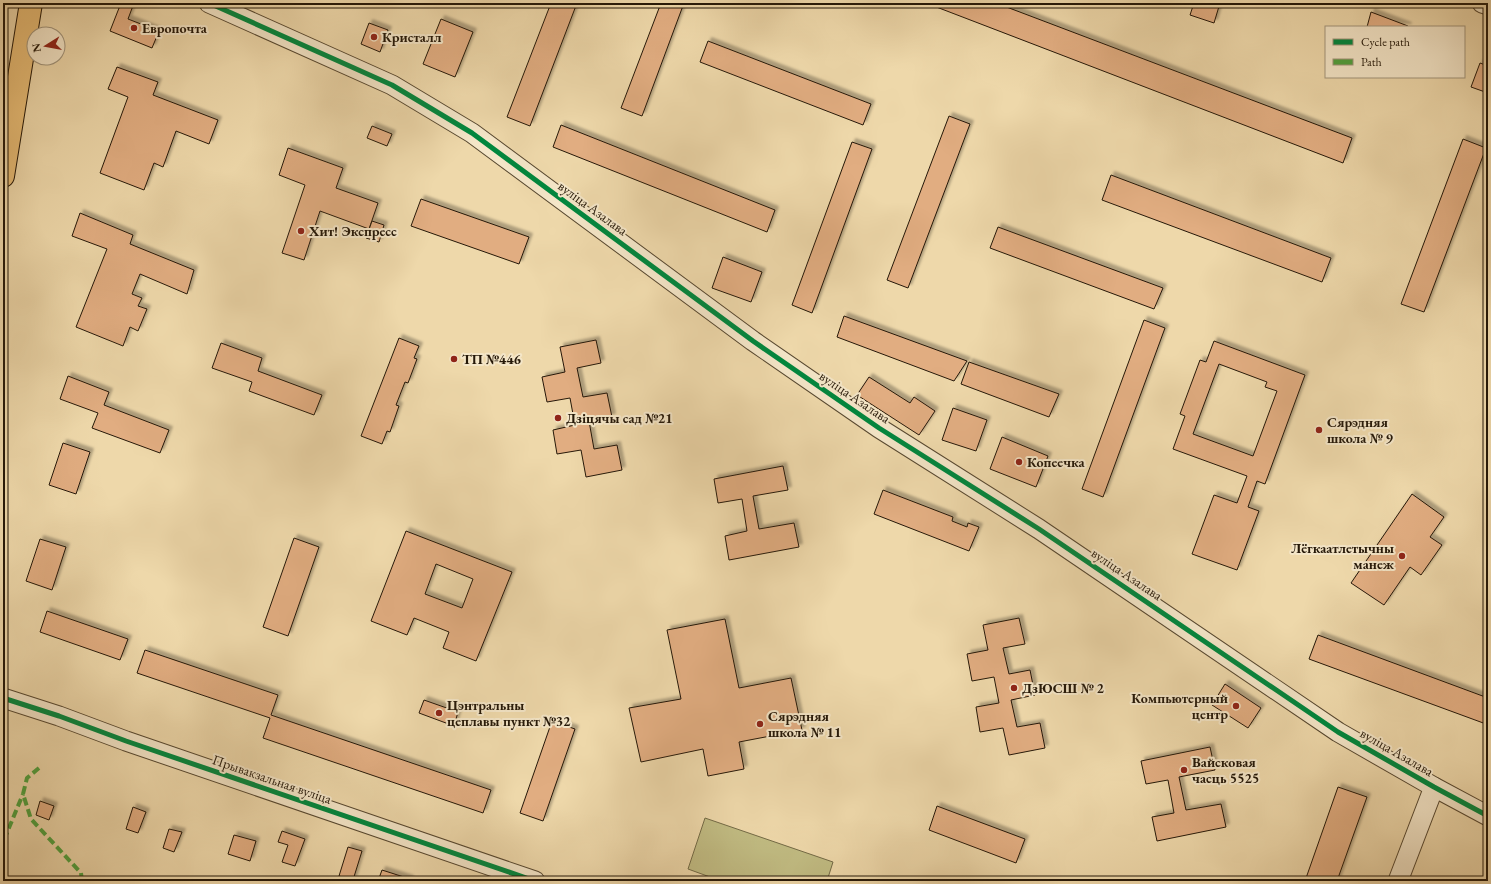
<svg xmlns="http://www.w3.org/2000/svg" width="1491" height="884" viewBox="0 0 1491 884" font-family="'EB Garamond',serif">
  <style>
    .green { fill: #c1bc83; stroke: #736a46 }
    .building { fill: #e1ad81; stroke: #251808; fill-rule: evenodd; filter: url(#shadow) }
    .lines { fill: none; stroke-linecap: round; stroke-linejoin: round }
    .minor-casing { stroke: #574830; stroke-width: 21 }
    .major-casing { stroke: #251808; stroke-width: 24 }
    .minor { stroke: #f4e6c8; stroke-width: 19 }
    .major { stroke: #e7bc75; stroke-width: 22 }
    .quiet { stroke: #50a13e; stroke-width: 4; stroke-dasharray: 8 4; stroke-linecap: butt }
    .cycleway-casing { stroke: #f4e6c8; stroke-width: 8 }
    .cycleway { stroke: #00873e; stroke-width: 5 }
    .poi-dot { fill: #8f2418; stroke: #f4e6c8; stroke-width: 1.5 }
    .labels { text-anchor: middle; dominant-baseline: central; stroke-width: 4; stroke-linejoin: round; paint-order: stroke }
    .poi-label { font-size: 14px; font-weight: bold; fill: #251808; stroke: #f4e6c8; text-anchor: start }
    .street-label { font-size: 14px; fill: #251808; stroke: #f4e6c8 }
  </style>
  <defs>
    <filter id="shadow"><feDropShadow dx="3.5" dy="-3.5" stdDeviation="1" flood-color="#0004"/></filter>
  </defs>
  <rect width="100%" height="100%" fill="#eed8aa"/>
  <filter id="stains"><feTurbulence type="fractalNoise" baseFrequency=".005" numOctaves="4"/><feColorMatrix values="0 0 0 0 .2 0 0 0 0 .09 0 0 0 0 .02 0 0 0 .5 -.17"/></filter>
  <radialGradient id="worn" r=".72"><stop offset=".6" stop-color="#630" stop-opacity="0"/><stop offset="1" stop-color="#630" stop-opacity=".3"/></radialGradient>
  <!-- green -->
  <polygon class="green" points="705,818 833,862 827,881 721,881 688,869"/>
  <!-- building -->
  <g class="building">
    <polygon points="121,3 134,3 128,19 159,31 152,48 110,31"/>
    <polygon points="551,3 577,3 530,126 507,117"/>
    <polygon points="661,3 684,3 642,116 621,108"/>
    <polygon points="926,3 996,3 1352,138 1343,163"/>
    <polygon points="1194,3 1220,3 1214,23 1190,15"/>
    <polygon points="1371,12 1408,26 1408,27 1367,27"/>
    <polygon points="441,19 473,32 455,77 423,64"/>
    <polygon points="369,23 388,30 380,52 361,44"/>
    <polygon points="708,41 871,104 863,125 700,62"/>
    <polygon points="1480,63 1488,66 1488,93 1471,87"/>
    <polygon points="117,67 158,82 153,95 218,120 209,144 176,131 163,167 154,163 144,190 100,173 128,97 108,89"/>
    <polygon points="949,116 970,124 908,288 887,280"/>
    <polygon points="561,125 775,210 767,232 553,147"/>
    <polygon points="372,126 392,134 387,146 367,138"/>
    <polygon points="1463,139 1486,148 1424,312 1401,304"/>
    <polygon points="852,142 872,149 812,313 792,305"/>
    <polygon points="288,148 343,168 336,188 378,203 369,229 320,211 304,260 282,253 305,185 279,175"/>
    <polygon points="1111,175 1331,258 1322,282 1102,200"/>
    <polygon points="421,199 529,237 519,264 411,226"/>
    <polygon points="80,213 133,235 130,244 194,270 187,294 140,274 132,294 142,298 138,306 147,309 138,331 130,327 123,346 76,327 107,249 72,236"/>
    <polygon points="372,221 384,225 379,242 366,238"/>
    <polygon points="998,227 1163,288 1154,309 990,248"/>
    <polygon points="723,257 762,272 751,302 712,288"/>
    <polygon points="844,316 967,361 954,381 837,337"/>
    <polygon points="1144,320 1165,328 1103,497 1082,489"/>
    <polygon points="399,338 419,346 414,358 417,359 408,383 405,382 396,405 399,406 390,432 387,431 382,444 361,436"/>
    <polygon points="596,340 601,363 577,368 583,397 607,393 612,417 589,421 594,449 617,445 622,470 586,477 581,450 557,454 553,430 575,425 570,398 547,402 542,377 565,372 560,347"/>
    <path d="M1214 341 1305 375 1265 484 1257 481 1248 507 1259 511 1237 570 1192 554 1214 495 1237 503 1247 476 1173 449 1185 416 1180 414 1200 360 1206 362ZM1219 364 1267 382 1265 387 1277 391 1253 456 1193 434Z"/>
    <polygon points="221,343 262,358 258,371 322,395 314,415 249,391 252,382 212,368"/>
    <polygon points="969,362 1059,394 1049,417 961,384"/>
    <polygon points="68,376 109,392 104,405 169,430 160,453 92,428 98,413 60,399"/>
    <polygon points="869,377 910,403 914,397 935,411 919,435 857,395"/>
    <polygon points="953,408 987,420 976,451 942,440"/>
    <polygon points="1002,437 1048,456 1036,487 990,469"/>
    <polygon points="63,443 90,452 76,494 49,485"/>
    <polygon points="783,466 788,490 753,496 759,529 794,523 799,547 729,560 725,536 747,531 742,499 718,503 714,479"/>
    <polygon points="883,490 953,517 952,521 967,527 968,523 979,527 969,551 874,514"/>
    <polygon points="1412,494 1444,517 1430,537 1442,545 1421,575 1410,567 1384,605 1351,583"/>
    <path d="M406 531 512 572 476 661 443 648 449 632 414 618 407 635 371 621ZM436 564 473 579 462 608 425 594Z"/>
    <polygon points="294,538 319,547 288,636 263,627"/>
    <polygon points="40,539 66,547 52,590 26,581"/>
    <polygon points="47,611 128,639 120,660 40,632"/>
    <polygon points="1019,618 1025,644 1003,648 1009,674 1030,670 1035,695 1011,700 1017,727 1040,723 1045,748 1009,755 1003,728 980,732 976,707 999,703 994,677 972,681 967,654 988,650 983,625"/>
    <polygon points="725,619 739,688 791,678 802,730 739,742 744,769 708,776 703,749 641,762 629,708 681,699 667,630"/>
    <polygon points="1318,635 1488,698 1488,719 1486,724 1309,659"/>
    <polygon points="145,650 278,695 271,715 491,790 483,813 263,738 270,718 137,673"/>
    <polygon points="1225,684 1261,708 1248,728 1212,705"/>
    <polygon points="424,700 458,712 454,726 419,713"/>
    <polygon points="552,721 575,729 543,821 520,813"/>
    <polygon points="1210,747 1215,770 1179,777 1186,810 1221,804 1226,827 1157,841 1152,817 1174,813 1168,780 1146,784 1141,761"/>
    <polygon points="1338,787 1367,797 1337,881 1305,881"/>
    <polygon points="40,801 54,806 49,820 36,815"/>
    <polygon points="937,806 1025,839 1016,863 929,830"/>
    <polygon points="133,807 146,812 138,833 126,829"/>
    <polygon points="169,829 182,832 174,852 163,848"/>
    <polygon points="282,831 305,839 295,866 282,862 288,845 278,842"/>
    <polygon points="234,835 256,841 250,861 228,854"/>
    <polygon points="348,847 362,851 353,880 339,876"/>
    <polygon points="382,870 410,879 410,881 378,881"/>
  </g>
  <g class="lines">
    <defs>
      <g id="minor">
        <polyline points="209,3 392,85 472,133 753,341 879,428 1039,529 1338,732 1434,787 1488,816"/>
        <polyline points="1482,3 1488,5"/>
        <polyline points="3,698 59,716 126,741 535,881"/>
        <polyline points="1398,881 1434,787"/>
      </g>
      <polyline id="major" points="3,176 31,3"/>
    </defs>
    <!-- minor casing -->
    <use href="#minor" class="minor-casing"/>
    <!-- major casing -->
    <use href="#major" class="major-casing"/>
    <!-- minor -->
    <use href="#minor" class="minor"/>
    <!-- major -->
    <use href="#major" class="major"/>
    <!-- quiet -->
    <g class="quiet">
      <polyline points="39,768 27,778 23,794 31,819 81,873 82,881"/>
      <polyline points="3,839 6,835 23,794"/>
    </g>
    <defs>
      <g id="cycleway">
        <polyline points="209,3 392,85 472,133 753,341 879,428 1039,529 1338,732 1434,787 1488,816"/>
        <polyline points="3,698 59,716 126,741 535,881"/>
      </g>
    </defs>
    <!-- cycleway casing -->
    <use href="#cycleway" class="cycleway-casing"/>
    <!-- cycleway -->
    <use href="#cycleway" class="cycleway"/>
  </g>
  <!-- markers -->
  <g class="poi-dot">
    <circle cx="134" cy="28" r="4"/>
    <circle cx="374" cy="37" r="4"/>
    <circle cx="301" cy="231" r="4"/>
    <circle cx="454" cy="359" r="4"/>
    <circle cx="558" cy="418" r="4"/>
    <circle cx="1319" cy="430" r="4"/>
    <circle cx="1019" cy="462" r="4"/>
    <circle cx="1402" cy="556" r="4"/>
    <circle cx="1014" cy="688" r="4"/>
    <circle cx="1236" cy="706" r="4"/>
    <circle cx="439" cy="713" r="4"/>
    <circle cx="760" cy="724" r="4"/>
    <circle cx="1184" cy="770" r="4"/>
  </g>
  <g class="labels">
    <!-- poi labels -->
    <g class="poi-label">
      <text x="142" y="28">Европочта</text>
      <text x="382" y="37">Кристалл</text>
      <text x="309" y="231">Хит! Экспресс</text>
      <text x="462" y="359">ТП №446</text>
      <text x="566" y="418">Дзіцячы сад №21</text>
      <text x="1327" y="422">Сярэдняя<tspan x="1327" dy="16">школа № 9</tspan></text>
      <text x="1027" y="462">Копеечка</text>
      <text x="1394" y="548" text-anchor="end">Лёгкаатлетычны<tspan x="1394" dy="16">манеж</tspan></text>
      <text x="1022" y="688">ДзЮСШ № 2</text>
      <text x="1228" y="698" text-anchor="end">Компьютерный<tspan x="1228" dy="16">центр</tspan></text>
      <text x="447" y="705">Цэнтральны<tspan x="447" dy="16">цеплавы пункт №32</tspan></text>
      <text x="768" y="716">Сярэдняя<tspan x="768" dy="16">школа № 11</tspan></text>
      <text x="1192" y="762">Вайсковая<tspan x="1192" dy="16">часць 5525</tspan></text>
    </g>
    <!-- street labels -->
    <g class="street-label">
      <text transform="translate(593 208) rotate(36)">вуліца Азалава</text>
      <text transform="translate(855 397) rotate(34)">вуліца Азалава</text>
      <text transform="translate(1127 574) rotate(34)">вуліца Азалава</text>
      <text transform="translate(1397 752) rotate(30)">вуліца Азалава</text>
      <text transform="translate(272 779) rotate(19)">Прывакзальная вуліца</text>
    </g>
  </g>
  <!-- margin -->
  <rect width="1491" height="884" fill="none" stroke="#eed8aa" stroke-width="16"/>
  <rect x="4" y="4" width="1483" height="876" fill="none" stroke="#251808" stroke-width="2"/>
  <rect x="8" y="8" width="1475" height="868" fill="none" stroke="#251808"/>
  <!-- legend -->
  <rect x="1325" y="26" width="140" height="52" fill="#f4e6c8" stroke="#a1947b"/>
  <rect x="1333" y="39" width="20" height="6" fill="#00873e" stroke="#a1947b"/>
  <text x="1361" y="46" font-size="12" fill="#251808">Cycle path</text>
  <rect x="1333" y="59" width="20" height="6" fill="#50a13e" stroke="#a1947b"/>
  <text x="1361" y="66" font-size="12" fill="#251808">Path</text>
  <!-- north arrow -->
  <g transform="translate(46 46) rotate(259)"><circle r="19" fill="#f4e6c8" stroke="#a1947b"/>
  <path d="M0-3L7 15L0 10L-7 15Z" fill="#8f2418"/>
  <text y="-6" font-size="11" font-weight="bold" text-anchor="middle" fill="#251808">N</text>
  </g>
  <rect width="100%" height="100%" filter="url(#stains)"/>
  <rect width="100%" height="100%" fill="url(#worn)"/>
</svg>
